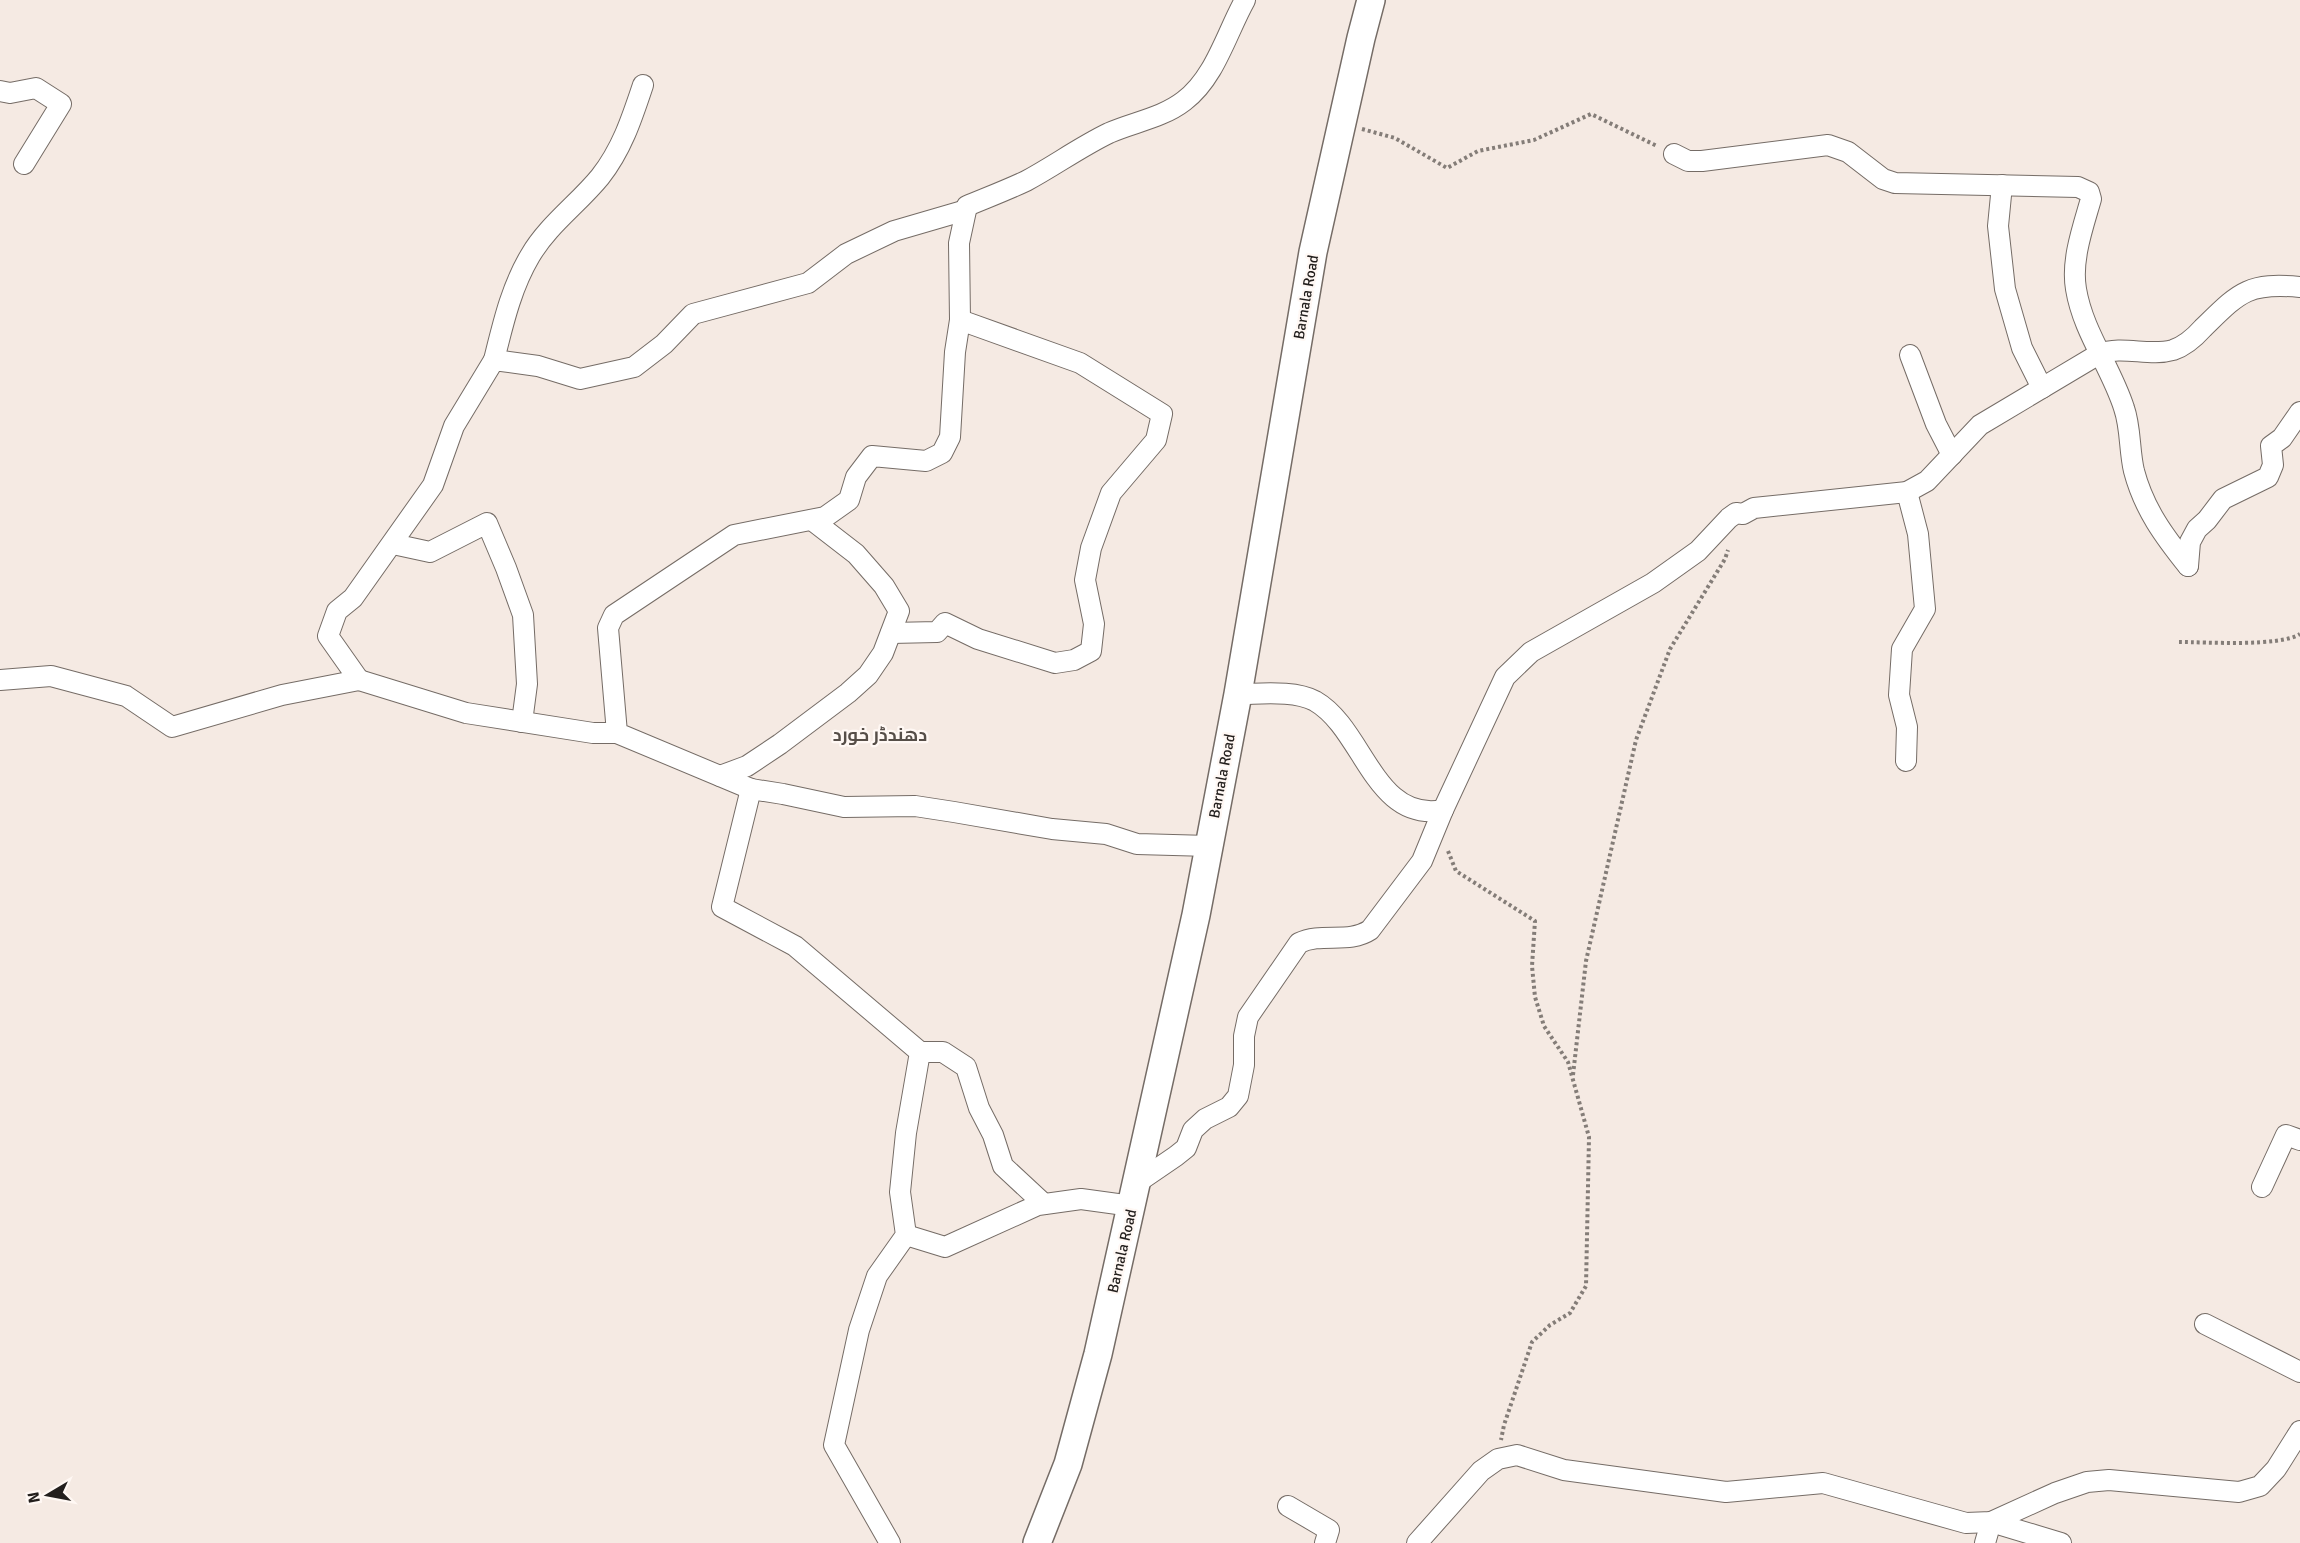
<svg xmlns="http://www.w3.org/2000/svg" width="2300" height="1543" viewBox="0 0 2300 1543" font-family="Signika,Cairo,sans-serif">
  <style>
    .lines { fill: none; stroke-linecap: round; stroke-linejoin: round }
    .street-casing { stroke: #756c66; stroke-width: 22 }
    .secondary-casing { stroke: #756c66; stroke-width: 30 }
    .path { stroke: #847d78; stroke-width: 4; stroke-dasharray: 3 3; stroke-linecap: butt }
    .street { stroke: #fff; stroke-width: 20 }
    .secondary { stroke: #fff; stroke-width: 27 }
    .labels { text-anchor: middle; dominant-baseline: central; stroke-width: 4.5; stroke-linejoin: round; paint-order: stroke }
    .street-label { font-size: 15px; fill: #231f1d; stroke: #fff8f4 }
    .quarter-label { font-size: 18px; font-weight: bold; fill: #564e48; stroke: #fff8f4 }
  </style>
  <rect width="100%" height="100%" fill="#f5eae3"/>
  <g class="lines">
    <defs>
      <g id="street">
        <polyline points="0,91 10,93 36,88 61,104 24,164"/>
        <path d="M1674 154 1688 161H1702L1828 145 1848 152 1883 179 1895 183 2078 187 2089 192 2091 199C2083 227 2071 260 2076 289 2083 332 2111 367 2124 408 2131 428 2129 450 2134 471 2144 509 2164 536 2188 566"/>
        <polyline points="2002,185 1998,226 2005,289 2022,348 2042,388"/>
        <polyline points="1910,355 1936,424 1952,455"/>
        <path d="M494 360C503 324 511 288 530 256 548 225 578 204 600 177 622 149 632 118 643 85"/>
        <polyline points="393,544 430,552 487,523 506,568 523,615 527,684 522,722"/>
        <polyline points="2188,566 2190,542 2197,529 2207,520 2223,499 2268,477 2273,465 2271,446 2282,438 2300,412"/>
        <polyline points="891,633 937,632 945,623 978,639 1055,663 1074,660 1091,651 1094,624 1085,580 1091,548 1111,493 1156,440 1162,414 1080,363 960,320"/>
        <polyline points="0,680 51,676 126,696 172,727 282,695 359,680 328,636 337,611 353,598 433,485 454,426 494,360 538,366 580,379 634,367 664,344 693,314 808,283 846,254 894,231 966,210"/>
        <polyline points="359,680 466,713 593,733 617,733"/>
        <path d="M1238 694C1261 694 1294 690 1315 701 1364 729 1374 823 1443 810"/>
        <polyline points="1906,761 1907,727 1899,695 1902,649 1925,609 1918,534 1907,492"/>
        <polyline points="720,776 747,766 780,744 848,693 868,675 883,653 899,611 884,586 856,554 812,520"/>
        <polyline points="751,789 783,794 844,807 915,806 954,812 1052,829 1106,834 1137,844 1209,846"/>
        <polyline points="920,1052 943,1052 966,1067 979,1108 993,1135 1003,1166 1044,1204"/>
        <path d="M1138 1182 1176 1156 1186 1148 1193 1130 1205 1119 1229 1107 1238 1096 1244 1065V1036L1248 1017 1299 943C1322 932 1349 944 1370 930L1422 861 1443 810 1505 677 1531 652 1653 583 1698 551 1729 518 1736 513 1743 514 1754 508 1907 492 1927 481 1980 425 2099 354C2123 345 2149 357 2173 350 2185 346 2195 337 2203 328 2239 293 2247 282 2300 287"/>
        <polyline points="2262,1187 2286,1135 2300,1140"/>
        <polyline points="906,1235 945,1247 1038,1205 1081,1199 1132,1206"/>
        <polyline points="2205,1324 2300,1372"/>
        <polyline points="1288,1506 1329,1530 1325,1543"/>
        <path d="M890 1543 834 1445 859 1330 877 1276 906 1235 900 1192 906 1133 920 1052 795 946 722 907 751 789 617 733 608 628 614 615 734 535 825 517 849 500 856 477 872 456 926 461 942 453 950 437 955 352 960 320 959 243 967 206C986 198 1007 190 1026 181 1054 166 1080 147 1109 133 1134 122 1162 118 1184 101 1215 78 1227 32 1245 0"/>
        <polyline points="1417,1543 1481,1471 1498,1459 1517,1455 1564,1470 1726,1492 1823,1483 1966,1523 1991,1522 2055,1493 2087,1482 2109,1480 2239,1492 2260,1486 2276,1469 2300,1431"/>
        <polyline points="1985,1543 1991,1522 2061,1543"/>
      </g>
      <polyline id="secondary" points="1037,1543 1068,1464 1098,1354 1196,915 1238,694 1313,252 1361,38 1371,0"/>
    </defs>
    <!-- street casing -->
    <use href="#street" class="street-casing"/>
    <!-- secondary casing -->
    <use href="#secondary" class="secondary-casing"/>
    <!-- path -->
    <g class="path">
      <polyline points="1362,129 1395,138 1447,168 1478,151 1534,140 1591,114 1657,146"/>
      <path d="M2179 642C2206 642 2280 647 2300 634"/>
      <polyline points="1448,851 1456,871 1535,921 1532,966 1535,997 1544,1026 1568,1062 1589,1137 1586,1286 1570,1313 1550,1325 1532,1342 1504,1425 1501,1440"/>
      <polyline points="1573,1075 1586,961 1636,740 1670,649 1725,559 1728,550"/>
    </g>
    <!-- street -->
    <use href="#street" class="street"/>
    <!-- secondary -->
    <use href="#secondary" class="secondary"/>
  </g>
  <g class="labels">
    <!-- street labels -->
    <g class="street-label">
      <text transform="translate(1306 297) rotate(-80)">Barnala Road</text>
      <text transform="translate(1222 776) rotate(-79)">Barnala Road</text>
      <text transform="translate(1122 1251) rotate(-77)">Barnala Road</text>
    </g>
    <!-- quarter labels -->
    <g class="quarter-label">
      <text x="880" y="735">دھندڈر خورد</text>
    </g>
  </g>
  <!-- north arrow -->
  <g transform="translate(48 1495) rotate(260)" stroke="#fff8f4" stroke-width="4.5" paint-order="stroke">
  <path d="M0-4.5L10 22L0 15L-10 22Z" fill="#231f1d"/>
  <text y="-9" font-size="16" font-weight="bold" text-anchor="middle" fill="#231f1d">N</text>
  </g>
</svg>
